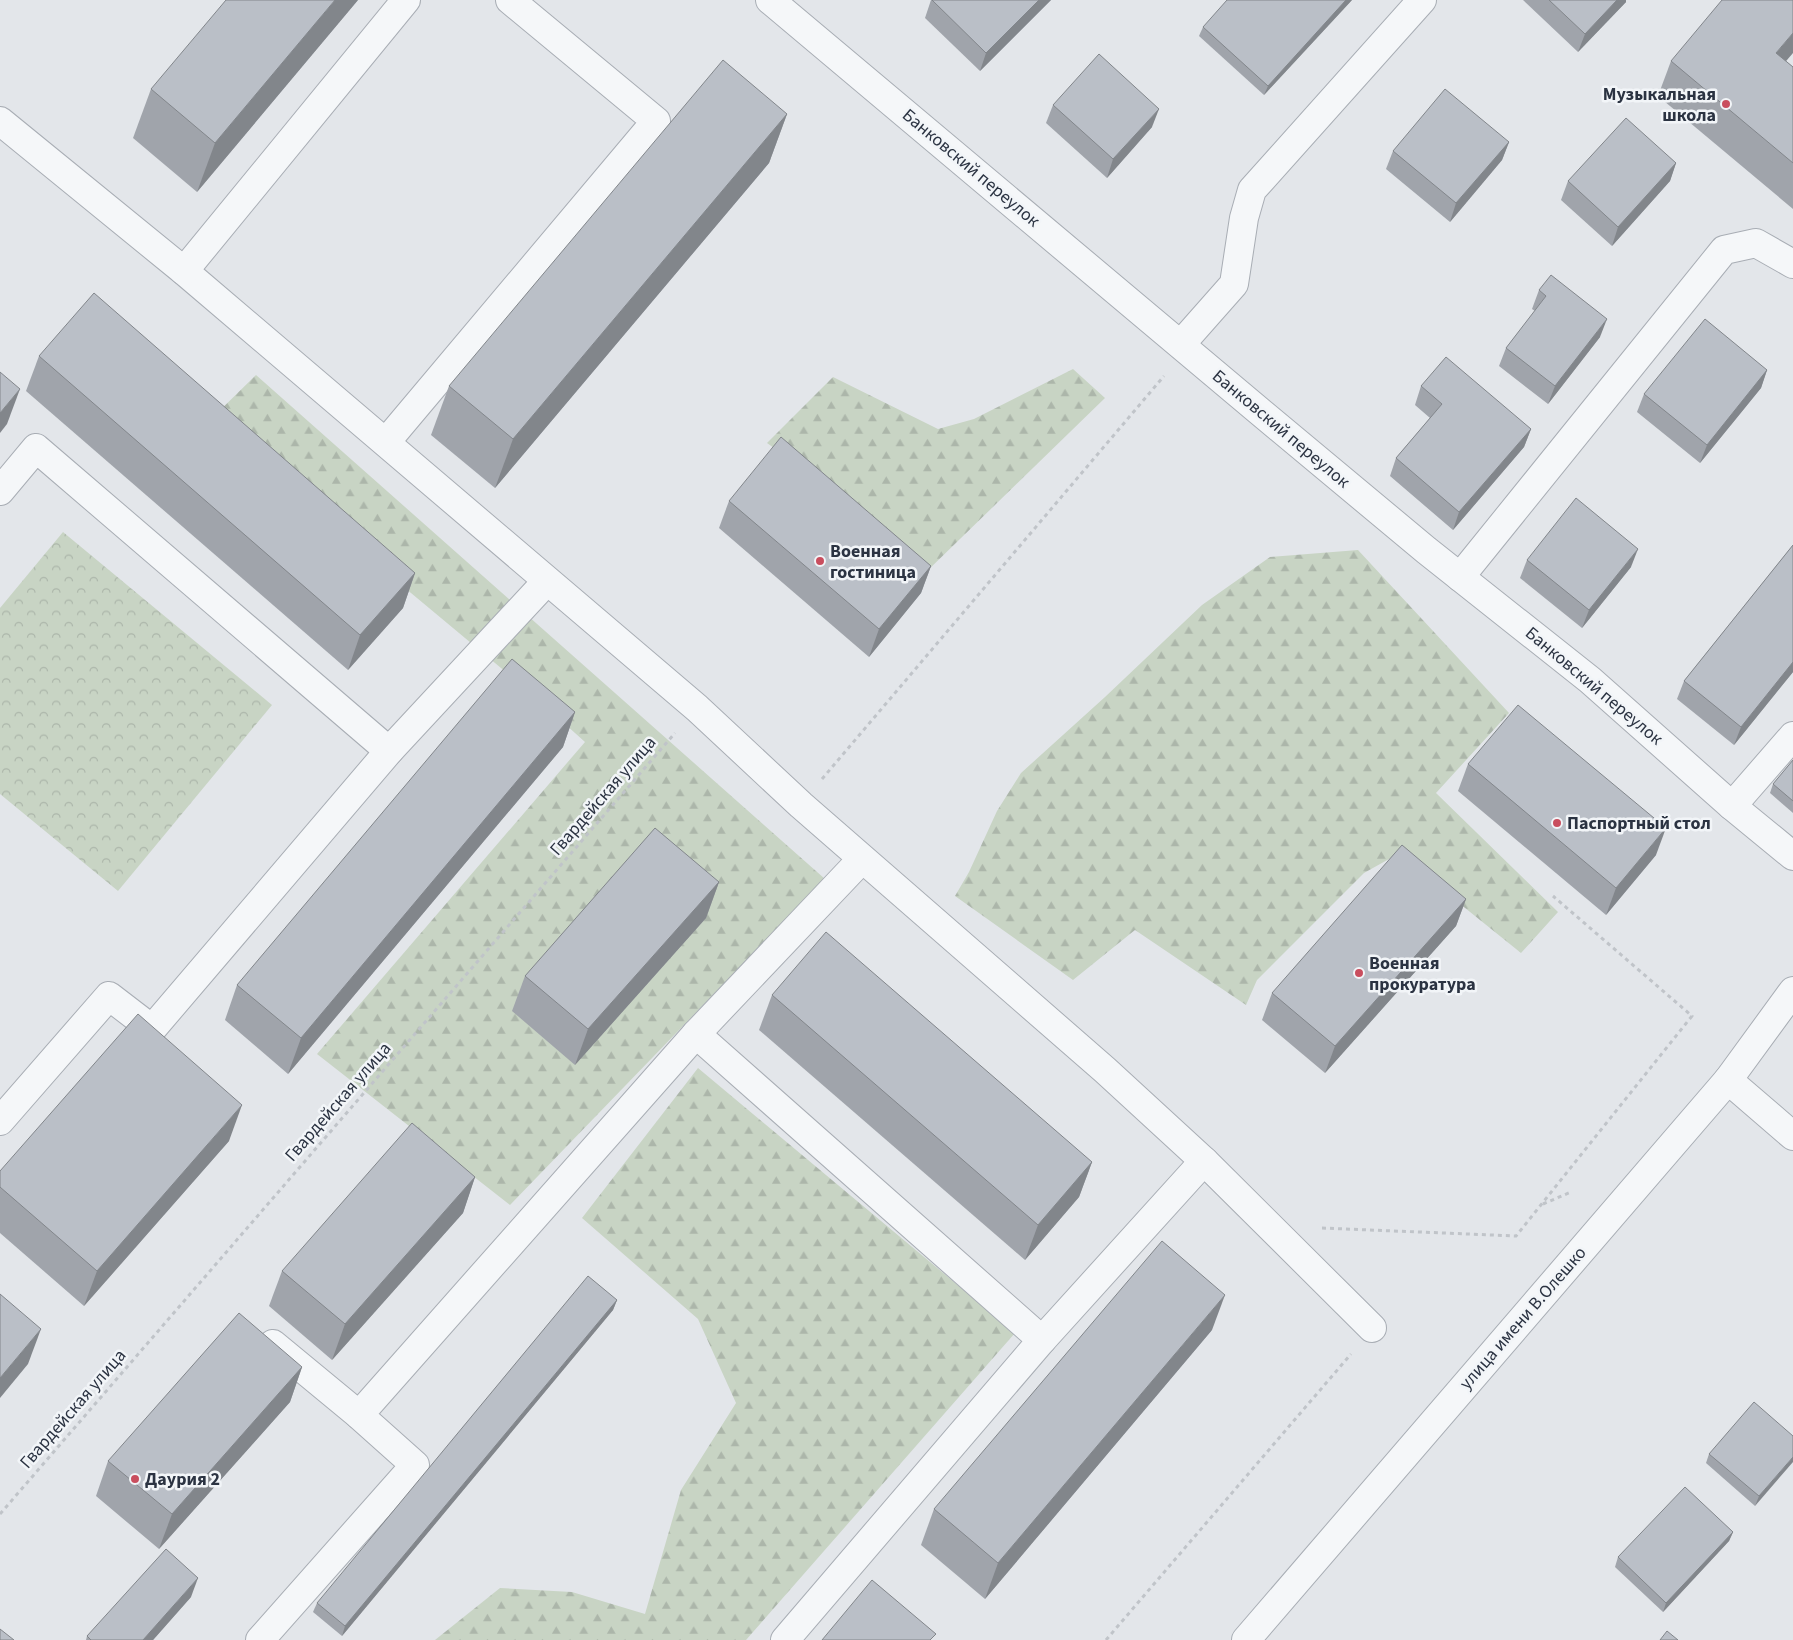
<svg xmlns="http://www.w3.org/2000/svg" width="1793" height="1640" viewBox="0 0 1793 1640" font-family="'Source Sans 3',sans-serif">
  <style>
    .forest { fill: url(#forest-firs) }
    .park { fill: url(#park-crowns) }
    .lines { fill: none; stroke-linecap: round; stroke-linejoin: round }
    .minor-casing { stroke: #a8adb4; stroke-width: 30 }
    .path { stroke: #c0c4c9; stroke-width: 3; stroke-dasharray: 4 4; stroke-linecap: butt }
    .minor { stroke: #f5f7f9; stroke-width: 28 }
    .wall { fill: #a0a4ab }
    .shaded-wall { fill: #82868b }
    .building { fill: #babfc7; stroke: #82868b }
    .poi-dot { fill: #c94e5e; stroke: #f2f5f8; stroke-width: 2 }
    .labels { text-anchor: middle; dominant-baseline: central; stroke-width: 5; stroke-linejoin: round; paint-order: stroke }
    .poi-label { font-size: 18px; font-weight: bold; fill: #2b3342; stroke: #f2f5f8; text-anchor: start }
    .street-label { font-size: 18px; fill: #2b3342; stroke: #f2f5f8 }
  </style>
  <defs>
    <pattern id="forest-firs" width="22" height="20" patternUnits="userSpaceOnUse" patternTransform="scale(1.25)"><rect width="22" height="20" fill="#c8d4c4"/><path d="M5 1l3.5 6h-7zM16 11l3.5 6h-7z" fill="#acb6aa"/></pattern>
    <pattern id="park-crowns" width="20" height="18" patternUnits="userSpaceOnUse" patternTransform="scale(1.25)"><rect width="20" height="18" fill="#c8d4c4"/><path d="M2 6a3 3 0 1 1 6 0M12 15a3 3 0 1 1 6 0" fill="none" stroke="#acb6aa"/></pattern>
  </defs>
  <rect width="100%" height="100%" fill="#e3e6ea"/>
  <!-- forest -->
  <g class="forest">
    <polygon points="1073,369 1105,398 924,574 799,466 767,443 833,377 938,429 974,419"/>
    <polygon points="256,375 825,879 510,1205 317,1054 585,742 525,688 207,423"/>
    <polygon points="1358,550 1509,713 1436,793 1558,912 1521,953 1398,854 1364,873 1257,980 1246,1005 1135,930 1073,980 955,896 969,872 997,811 1021,773 1105,697 1202,605 1270,557"/>
    <polygon points="698,1068 1015,1333 746,1640 435,1640 500,1588 572,1592 645,1614 681,1490 736,1403 698,1319 582,1218"/>
  </g>
  <!-- park -->
  <polygon class="park" points="63,532 272,705 118,891 0,794 0,608"/>
  <g class="lines">
    <defs>
      <g id="minor">
        <polyline points="770,0 1258,410 1426,550 1590,680 1732,806 1793,856"/>
        <polyline points="0,121 184,271 697,708 801,805 1105,1070 1204,1161 1372,1328"/>
        <polyline points="184,271 406,0"/>
        <polyline points="1181,344 1234,284 1244,218 1252,190 1422,0"/>
        <polyline points="386,442 656,121 510,0"/>
        <polyline points="0,491 36,448 389,751"/>
        <polyline points="1460,577 1724,250 1756,243 1793,264"/>
        <polyline points="1732,806 1793,736"/>
        <polyline points="696,1034 1042,1340"/>
        <polyline points="1728,1080 1793,1136"/>
        <polyline points="0,1121 109,996 152,1029 389,751 547,581"/>
        <polyline points="273,1344 359,1415"/>
        <polyline points="260,1640 415,1465 359,1415 696,1034 862,859"/>
        <polyline points="785,1640 1042,1340 1204,1161"/>
        <polyline points="1246,1640 1728,1080 1793,991"/>
      </g>
    </defs>
    <!-- minor casing -->
    <use href="#minor" class="minor-casing"/>
    <!-- path -->
    <g class="path">
      <polyline points="822,779 1164,376"/>
      <polyline points="1543,1204 1571,1192"/>
      <polyline points="1322,1228 1516,1236 1692,1016 1553,896"/>
      <polyline points="0,1514 675,733"/>
      <polyline points="1106,1640 1351,1354"/>
    </g>
    <!-- minor -->
    <use href="#minor" class="minor"/>
  </g>
  <!-- wall -->
  <g class="wall">
    <polygon points="358,0 197,192 133,138 151,89"/>
    <polygon points="931,0 1051,0 980,71 925,18"/>
    <polygon points="1352,0 1264,95 1199,36 1203,27"/>
    <polygon points="1523,0 1626,0 1626,2 1578,52"/>
    <polygon points="1671,61 1786,61 1793,67 1793,209 1658,96"/>
    <polygon points="1053,105 1152,127 1107,178 1046,123"/>
    <polygon points="787,114 769,163 495,488 431,435 449,386"/>
    <polygon points="1509,142 1502,160 1450,222 1386,169 1393,151"/>
    <polygon points="1676,163 1670,181 1612,246 1561,200 1568,181"/>
    <polygon points="1539,290 1600,337 1548,404 1499,366 1506,348 1535,311 1532,309"/>
    <polygon points="39,356 415,573 403,608 348,670 26,391"/>
    <polygon points="1767,370 1761,388 1700,463 1637,412 1644,394"/>
    <polygon points="1421,386 1531,429 1524,447 1453,530 1390,476 1396,458 1430,418 1415,405"/>
    <polygon points="729,501 931,566 921,593 869,657 719,528"/>
    <polygon points="1793,545 1793,672 1734,745 1677,699 1684,681"/>
    <polygon points="1527,560 1631,567 1582,628 1520,578"/>
    <polygon points="575,712 563,747 288,1074 225,1020 237,985"/>
    <polygon points="1793,760 1793,813 1770,793 1773,784"/>
    <polygon points="1468,764 1656,855 1606,915 1458,791"/>
    <polygon points="719,882 706,918 575,1065 512,1011 525,976"/>
    <polygon points="1466,899 1456,926 1325,1073 1262,1020 1272,993"/>
    <polygon points="772,995 1092,1162 1079,1197 1025,1260 759,1030"/>
    <polygon points="229,1141 84,1306 0,1233 0,1171"/>
    <polygon points="475,1177 463,1213 332,1360 269,1306 282,1271"/>
    <polygon points="617,1300 613,1310 342,1636 313,1612 317,1603"/>
    <polygon points="1212,1330 985,1599 921,1545 934,1509"/>
    <polygon points="302,1367 290,1402 159,1549 96,1496 108,1461"/>
    <polygon points="1793,1436 1755,1506 1706,1463 1709,1454"/>
    <polygon points="1733,1532 1729,1541 1663,1612 1615,1567 1618,1557"/>
    <polygon points="191,1597 153,1640 86,1640 87,1636"/>
  </g>
  <!-- shaded-wall -->
  <g class="shaded-wall">
    <polygon points="335,0 358,0 197,192 215,143"/>
    <polygon points="1039,0 1051,0 980,71 986,53"/>
    <polygon points="1346,0 1352,0 1264,95 1268,86"/>
    <polygon points="1617,0 1626,0 1626,2 1578,52 1585,34"/>
    <polygon points="1793,33 1793,53 1763,88 1776,53"/>
    <polygon points="1159,109 1152,127 1107,178 1113,159"/>
    <polygon points="787,114 769,163 495,488 513,439"/>
    <polygon points="1509,142 1502,160 1450,222 1456,203"/>
    <polygon points="1676,163 1670,181 1612,246 1618,227"/>
    <polygon points="1607,319 1600,337 1548,404 1555,386"/>
    <polygon points="1767,370 1761,388 1700,463 1707,445"/>
    <polygon points="20,389 7,424 0,433 0,413"/>
    <polygon points="1531,429 1524,447 1453,530 1459,512"/>
    <polygon points="1638,549 1631,567 1582,628 1589,610"/>
    <polygon points="931,566 921,593 869,657 879,629"/>
    <polygon points="415,573 403,608 348,670 360,635"/>
    <polygon points="1793,662 1793,672 1734,745 1741,727"/>
    <polygon points="575,712 563,747 288,1074 301,1038"/>
    <polygon points="1666,828 1656,855 1606,915 1616,888"/>
    <polygon points="719,882 706,918 575,1065 588,1029"/>
    <polygon points="1466,899 1456,926 1325,1073 1335,1046"/>
    <polygon points="242,1105 229,1141 84,1306 97,1271"/>
    <polygon points="1092,1162 1079,1197 1025,1260 1038,1225"/>
    <polygon points="475,1177 463,1213 332,1360 345,1324"/>
    <polygon points="1225,1295 1212,1330 985,1599 998,1563"/>
    <polygon points="617,1300 613,1310 342,1636 345,1626"/>
    <polygon points="41,1329 28,1364 0,1398 0,1378"/>
    <polygon points="302,1367 290,1402 159,1549 172,1514"/>
    <polygon points="1793,1457 1793,1462 1755,1506 1759,1496"/>
    <polygon points="1733,1532 1729,1541 1663,1612 1666,1603"/>
    <polygon points="198,1578 191,1597 153,1640 143,1640"/>
  </g>
  <!-- building -->
  <g class="building">
    <polygon points="226,0 335,0 215,143 151,89"/>
    <polygon points="932,0 1039,0 986,53"/>
    <polygon points="1227,0 1346,0 1268,86 1203,27"/>
    <polygon points="1549,0 1617,0 1585,34"/>
    <polygon points="1722,0 1793,0 1793,33 1776,53 1793,67 1793,163 1671,61"/>
    <polygon points="1099,54 1159,109 1113,159 1053,105"/>
    <polygon points="723,60 787,114 513,439 449,386"/>
    <polygon points="1445,89 1509,142 1456,203 1393,151"/>
    <polygon points="1626,118 1676,163 1618,227 1568,181"/>
    <polygon points="1551,275 1607,319 1555,386 1506,348 1546,296 1539,290"/>
    <polygon points="94,293 415,573 360,635 39,356"/>
    <polygon points="1705,319 1767,370 1707,445 1644,394"/>
    <polygon points="1446,357 1531,429 1459,512 1396,458 1442,404 1421,386"/>
    <polygon points="0,372 20,389 0,413"/>
    <polygon points="781,437 931,566 879,629 729,501"/>
    <polygon points="1576,498 1638,549 1589,610 1527,560"/>
    <polygon points="1793,545 1793,662 1741,727 1684,681"/>
    <polygon points="512,659 575,712 301,1038 237,985"/>
    <polygon points="1518,705 1666,828 1616,888 1468,764"/>
    <polygon points="1793,760 1793,801 1773,784"/>
    <polygon points="655,828 719,882 588,1029 525,976"/>
    <polygon points="1402,845 1466,899 1335,1046 1272,993"/>
    <polygon points="826,932 1092,1162 1038,1225 772,995"/>
    <polygon points="138,1014 242,1105 97,1271 0,1187 0,1171"/>
    <polygon points="412,1123 475,1177 345,1324 282,1271"/>
    <polygon points="1162,1241 1225,1295 998,1563 934,1509"/>
    <polygon points="588,1276 617,1300 345,1626 317,1603"/>
    <polygon points="0,1294 41,1329 0,1378"/>
    <polygon points="239,1313 302,1367 172,1514 108,1461"/>
    <polygon points="1754,1402 1793,1436 1793,1457 1759,1496 1709,1454"/>
    <polygon points="1685,1487 1733,1532 1666,1603 1618,1557"/>
    <polygon points="166,1549 198,1578 143,1640 91,1640 87,1636"/>
    <polygon points="872,1580 936,1634 930,1640 822,1640"/>
    <polygon points="0,1629 14,1640 0,1640"/>
    <polygon points="1667,1631 1678,1640 1660,1640"/>
  </g>
  <!-- markers -->
  <g class="poi-dot">
    <circle cx="1726" cy="104" r="5"/>
    <circle cx="820" cy="561" r="5"/>
    <circle cx="1557" cy="823" r="5"/>
    <circle cx="1359" cy="973" r="5"/>
    <circle cx="135" cy="1479" r="5"/>
  </g>
  <g class="labels">
    <!-- poi labels -->
    <g class="poi-label">
      <text x="1716" y="94" text-anchor="end">Музыкальная<tspan x="1716" dy="21">школа</tspan></text>
      <text x="830" y="551">Военная<tspan x="830" dy="21">гостиница</tspan></text>
      <text x="1567" y="823">Паспортный стол</text>
      <text x="1369" y="963">Военная<tspan x="1369" dy="21">прокуратура</tspan></text>
      <text x="145" y="1479">Даурия 2</text>
    </g>
    <!-- street labels -->
    <g class="street-label">
      <text transform="translate(971 168) rotate(40)">Банковский переулок</text>
      <text transform="translate(1281 429) rotate(40)">Банковский переулок</text>
      <text transform="translate(1594 686) rotate(40)">Банковский переулок</text>
      <text transform="translate(603 796) rotate(-49)">Гвардейская улица</text>
      <text transform="translate(338 1102) rotate(-49)">Гвардейская улица</text>
      <text transform="translate(1523 1318) rotate(-49)">улица имени В.Олешко</text>
      <text transform="translate(73 1409) rotate(-49)">Гвардейская улица</text>
    </g>
  </g>
</svg>
